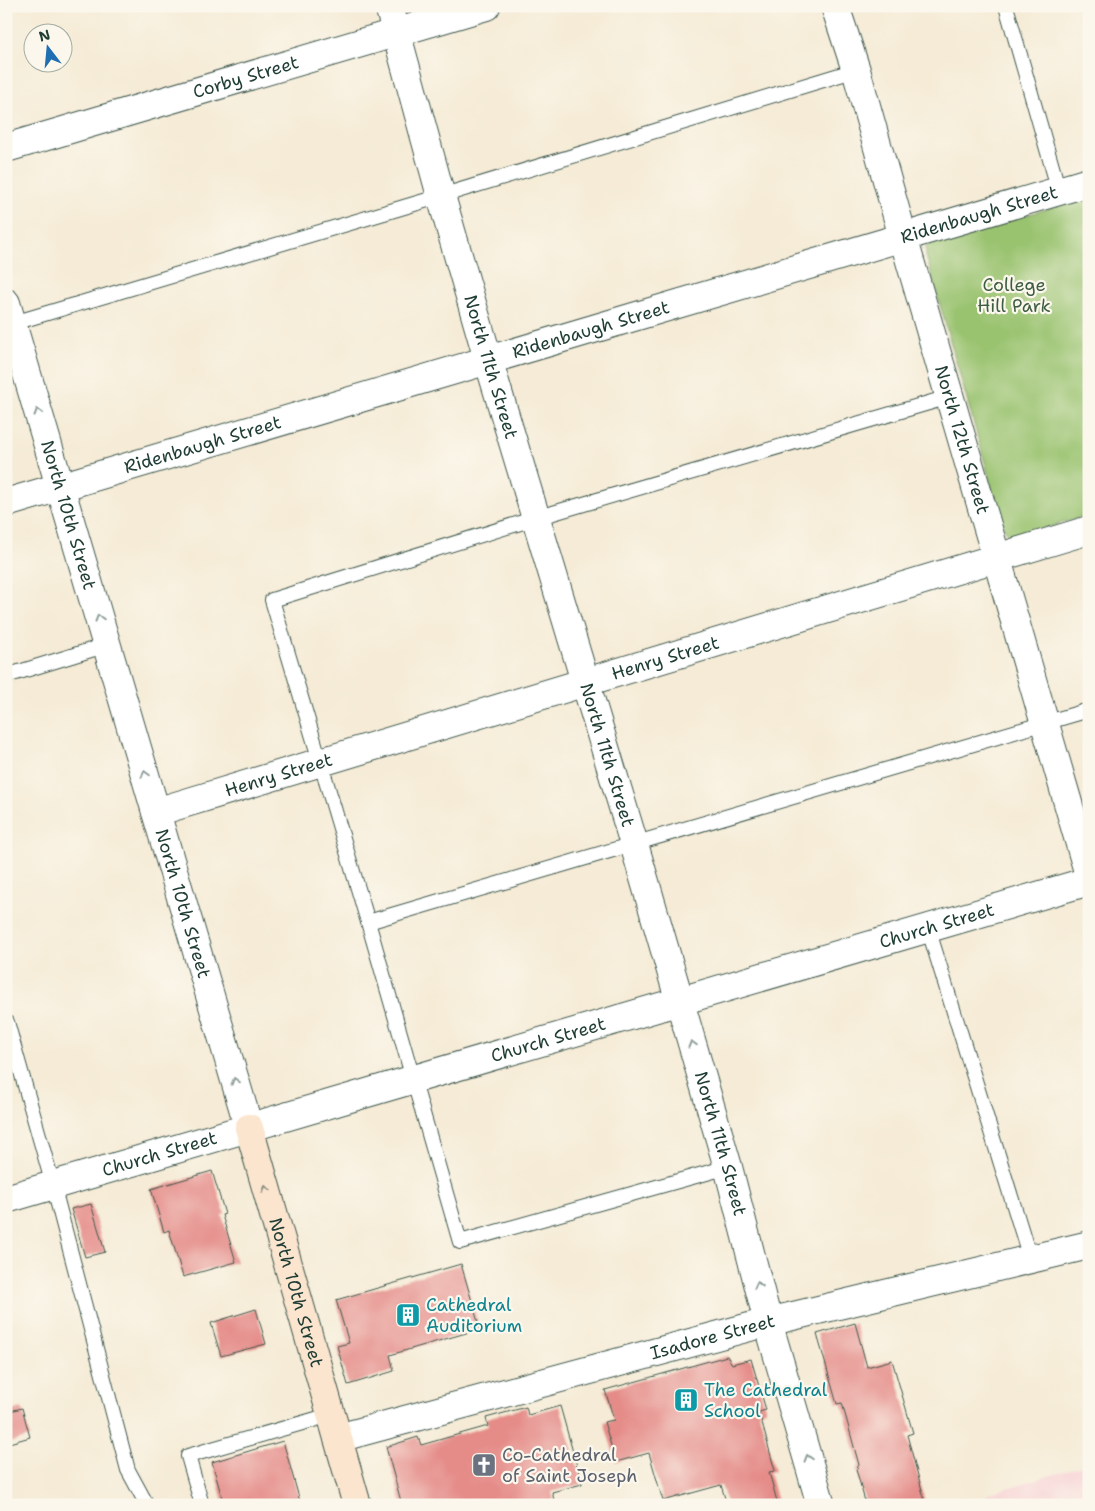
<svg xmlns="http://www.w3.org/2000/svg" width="1095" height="1511" viewBox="0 0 1095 1511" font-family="'Shantell Sans',sans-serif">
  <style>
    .built { fill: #f7cfd3 }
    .green { fill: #9ac370; stroke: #5c8052 }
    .building { fill: #e58c89 }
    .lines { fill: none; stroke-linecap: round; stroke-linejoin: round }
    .lane-casing { stroke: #3f574c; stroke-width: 16 }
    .street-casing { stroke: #3f574c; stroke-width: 30 }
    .secondary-casing { stroke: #3f574c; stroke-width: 30 }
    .lane { stroke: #fff; stroke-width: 14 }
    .street { stroke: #fff; stroke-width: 28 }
    .secondary { stroke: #fbe5cf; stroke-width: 28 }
    .oneway { stroke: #8f9e9a }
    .oneway2 { stroke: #8d9182 }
    .labels { text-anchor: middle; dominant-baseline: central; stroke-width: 4.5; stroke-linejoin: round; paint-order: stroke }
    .street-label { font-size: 18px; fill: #1f3d34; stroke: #fbf7ec }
    .park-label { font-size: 18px; fill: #3e5e43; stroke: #fbf7ec }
    .culture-label { font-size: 18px; fill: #0d838f; stroke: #fbf7ec; text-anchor: start }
    .worship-label { font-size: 18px; fill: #5b616d; stroke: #fbf7ec; text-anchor: start }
  </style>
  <rect width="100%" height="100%" fill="#fbf7ec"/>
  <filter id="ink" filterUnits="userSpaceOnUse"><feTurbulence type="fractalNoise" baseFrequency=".02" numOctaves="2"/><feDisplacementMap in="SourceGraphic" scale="10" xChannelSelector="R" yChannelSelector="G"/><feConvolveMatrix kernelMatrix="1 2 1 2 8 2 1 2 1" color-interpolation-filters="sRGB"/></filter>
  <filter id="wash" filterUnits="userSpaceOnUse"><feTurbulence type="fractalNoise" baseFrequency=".0096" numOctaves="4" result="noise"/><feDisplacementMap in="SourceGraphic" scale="20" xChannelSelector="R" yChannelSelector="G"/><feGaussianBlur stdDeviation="1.12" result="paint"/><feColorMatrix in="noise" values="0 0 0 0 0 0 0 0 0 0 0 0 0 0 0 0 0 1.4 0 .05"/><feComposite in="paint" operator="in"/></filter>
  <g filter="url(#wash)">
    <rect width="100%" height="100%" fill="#f5ebd6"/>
    <!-- built -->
    <polygon class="built" points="1089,1464 1089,1505 990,1505 987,1494"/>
    <!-- green -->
    <polygon class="green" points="1089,197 1089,515 1017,537 1007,534 1002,523 926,256 926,247 935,241"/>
    <g id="blocks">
      <!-- building -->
      <g class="building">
        <polygon points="212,1171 225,1214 222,1215 236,1262 183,1277 169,1230 164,1232 151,1189"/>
        <polygon points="91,1204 105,1252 85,1257 71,1209"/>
        <polygon points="461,1264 480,1329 390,1355 394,1371 348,1385 337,1346 349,1343 336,1300"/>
        <polygon points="256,1309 266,1344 221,1356 211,1323"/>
        <polygon points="855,1323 867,1367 892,1360 913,1433 907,1435 926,1505 866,1505 858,1476 856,1470 859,1465 842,1403 837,1404 817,1334"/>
        <polygon points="727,1356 732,1364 751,1359 766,1410 759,1412 775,1471 769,1472 778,1505 727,1505 721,1485 663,1501 649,1453 616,1462 604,1422 614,1420 605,1390"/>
        <polygon points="560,1406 582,1484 552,1492 554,1500 539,1505 402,1505 386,1447 418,1437 421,1445 488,1426 486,1418 526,1407 528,1415"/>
        <polygon points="22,1408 30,1437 6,1444 6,1412"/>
        <polygon points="283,1441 301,1505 224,1505 212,1462"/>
      </g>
    </g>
  </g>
  <g filter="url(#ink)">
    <use href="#blocks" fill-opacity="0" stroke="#3f574c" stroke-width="1"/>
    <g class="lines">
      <defs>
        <g id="lane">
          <polyline points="1006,6 1059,191"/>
          <polyline points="7,325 441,196 856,70"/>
          <polyline points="6,676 107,645"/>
          <polyline points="368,922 1089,710"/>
          <polyline points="928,928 1030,1258"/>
          <polyline points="7,1022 53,1185 128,1470 147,1505"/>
          <polyline points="728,1167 460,1242 368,922 272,600 536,518 949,397"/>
          <polyline points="202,1505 188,1456 330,1415"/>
        </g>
        <g id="street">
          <path id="s1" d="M389 6 441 196 488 359 634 844 728 1167 768 1322 821 1505"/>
          <path id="s2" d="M835 6 856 70 903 237 1089 875"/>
          <path id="s3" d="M6 148 486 6"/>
          <path id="s4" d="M6 303 249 1128"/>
          <path id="s5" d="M6 503 1089 182"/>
          <path id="s6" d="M156 812 1089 530"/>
          <path id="s7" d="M6 1199 1089 881"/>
          <path id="s8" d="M338 1438 768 1322 1089 1245"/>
        </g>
        <g id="secondary">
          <path id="s9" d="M249 1128 357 1505"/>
        </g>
      </defs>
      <!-- lane casing -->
      <use href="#lane" class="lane-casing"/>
      <!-- street casing -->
      <use href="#street" class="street-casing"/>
      <!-- secondary casing -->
      <use href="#secondary" class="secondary-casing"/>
      <!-- lane -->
      <use href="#lane" class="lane"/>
      <!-- street -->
      <use href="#street" class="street"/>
      <!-- secondary -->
      <use href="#secondary" class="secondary"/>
    </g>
    <!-- one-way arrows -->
    <defs><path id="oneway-chevron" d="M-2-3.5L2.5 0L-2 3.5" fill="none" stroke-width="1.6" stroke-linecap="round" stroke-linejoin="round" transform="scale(1.25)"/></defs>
    <g class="oneway">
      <use href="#oneway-chevron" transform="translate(38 412) rotate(-106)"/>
      <use href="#oneway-chevron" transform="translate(99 618) rotate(-106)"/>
      <use href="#oneway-chevron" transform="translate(145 774) rotate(-106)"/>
      <use href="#oneway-chevron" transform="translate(692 1044) rotate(-106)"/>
      <use href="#oneway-chevron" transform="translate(235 1081) rotate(-106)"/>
      <use href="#oneway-chevron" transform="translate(758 1285) rotate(-104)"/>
      <use href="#oneway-chevron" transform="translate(808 1458) rotate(-106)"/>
    </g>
    <use class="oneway2" href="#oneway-chevron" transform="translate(266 1189) rotate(-106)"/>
  </g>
  <!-- icons -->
  <defs>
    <symbol id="building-square" viewBox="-11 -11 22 22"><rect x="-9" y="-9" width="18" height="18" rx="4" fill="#0f9aa8" stroke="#fbf7ec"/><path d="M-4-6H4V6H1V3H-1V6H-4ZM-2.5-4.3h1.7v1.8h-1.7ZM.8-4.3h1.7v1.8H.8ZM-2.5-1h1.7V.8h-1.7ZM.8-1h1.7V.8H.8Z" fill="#fff"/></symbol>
    <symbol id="church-square" viewBox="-11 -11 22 22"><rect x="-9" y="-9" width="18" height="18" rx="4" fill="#6b7280" stroke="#fbf7ec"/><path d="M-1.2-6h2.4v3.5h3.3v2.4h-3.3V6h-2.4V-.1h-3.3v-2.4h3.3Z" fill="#fff"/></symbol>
  </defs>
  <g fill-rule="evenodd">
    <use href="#building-square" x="394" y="1301" width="28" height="28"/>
    <use href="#building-square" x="672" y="1386" width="28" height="28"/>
    <use href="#church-square" x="470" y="1451" width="28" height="28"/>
  </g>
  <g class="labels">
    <!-- street labels -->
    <g class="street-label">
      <text stroke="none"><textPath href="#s3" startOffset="250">Corby Street</textPath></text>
      <text stroke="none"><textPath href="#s5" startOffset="1015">Ridenbaugh Street</textPath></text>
      <text stroke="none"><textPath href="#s5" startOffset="610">Ridenbaugh Street</textPath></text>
      <text stroke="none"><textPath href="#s1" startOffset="375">North 11th Street</textPath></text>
      <text stroke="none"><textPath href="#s2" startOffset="452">North 12th Street</textPath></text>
      <text stroke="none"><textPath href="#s5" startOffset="205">Ridenbaugh Street</textPath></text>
      <text stroke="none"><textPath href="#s4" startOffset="221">North 10th Street</textPath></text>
      <text stroke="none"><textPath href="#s6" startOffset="532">Henry Street</textPath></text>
      <text stroke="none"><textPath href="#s1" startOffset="780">North 11th Street</textPath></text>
      <text stroke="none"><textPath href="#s6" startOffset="128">Henry Street</textPath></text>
      <text stroke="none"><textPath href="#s4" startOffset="626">North 10th Street</textPath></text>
      <text stroke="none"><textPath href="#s7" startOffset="970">Church Street</textPath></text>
      <text stroke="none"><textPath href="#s7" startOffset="565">Church Street</textPath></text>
      <text stroke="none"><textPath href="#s1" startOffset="1185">North 11th Street</textPath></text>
      <text stroke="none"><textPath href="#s7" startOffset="160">Church Street</textPath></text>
      <text stroke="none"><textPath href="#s9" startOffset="171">North 10th Street</textPath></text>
      <text stroke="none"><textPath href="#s8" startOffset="388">Isadore Street</textPath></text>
    </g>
    <!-- park labels -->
    <g class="park-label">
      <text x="1014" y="285">College<tspan x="1014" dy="21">Hill Park</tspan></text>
    </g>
    <!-- culture labels -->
    <g class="culture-label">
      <text x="426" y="1305">Cathedral<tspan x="426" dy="21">Auditorium</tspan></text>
      <text x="704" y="1390">The Cathedral<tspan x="704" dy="21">School</tspan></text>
    </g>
    <!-- worship labels -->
    <g class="worship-label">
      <text x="502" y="1455">Co-Cathedral<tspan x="502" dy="21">of Saint Joseph</tspan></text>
    </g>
  </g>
  <!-- margin -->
  <rect width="1095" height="1511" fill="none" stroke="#fbf7ec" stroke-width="25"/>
  <!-- north arrow -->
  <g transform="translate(48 48) rotate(344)"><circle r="24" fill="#fbf7ec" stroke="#a3ada2"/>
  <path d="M0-4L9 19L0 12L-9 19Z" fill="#1f6fb2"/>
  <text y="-8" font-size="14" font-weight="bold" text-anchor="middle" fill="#1f3d34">N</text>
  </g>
</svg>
